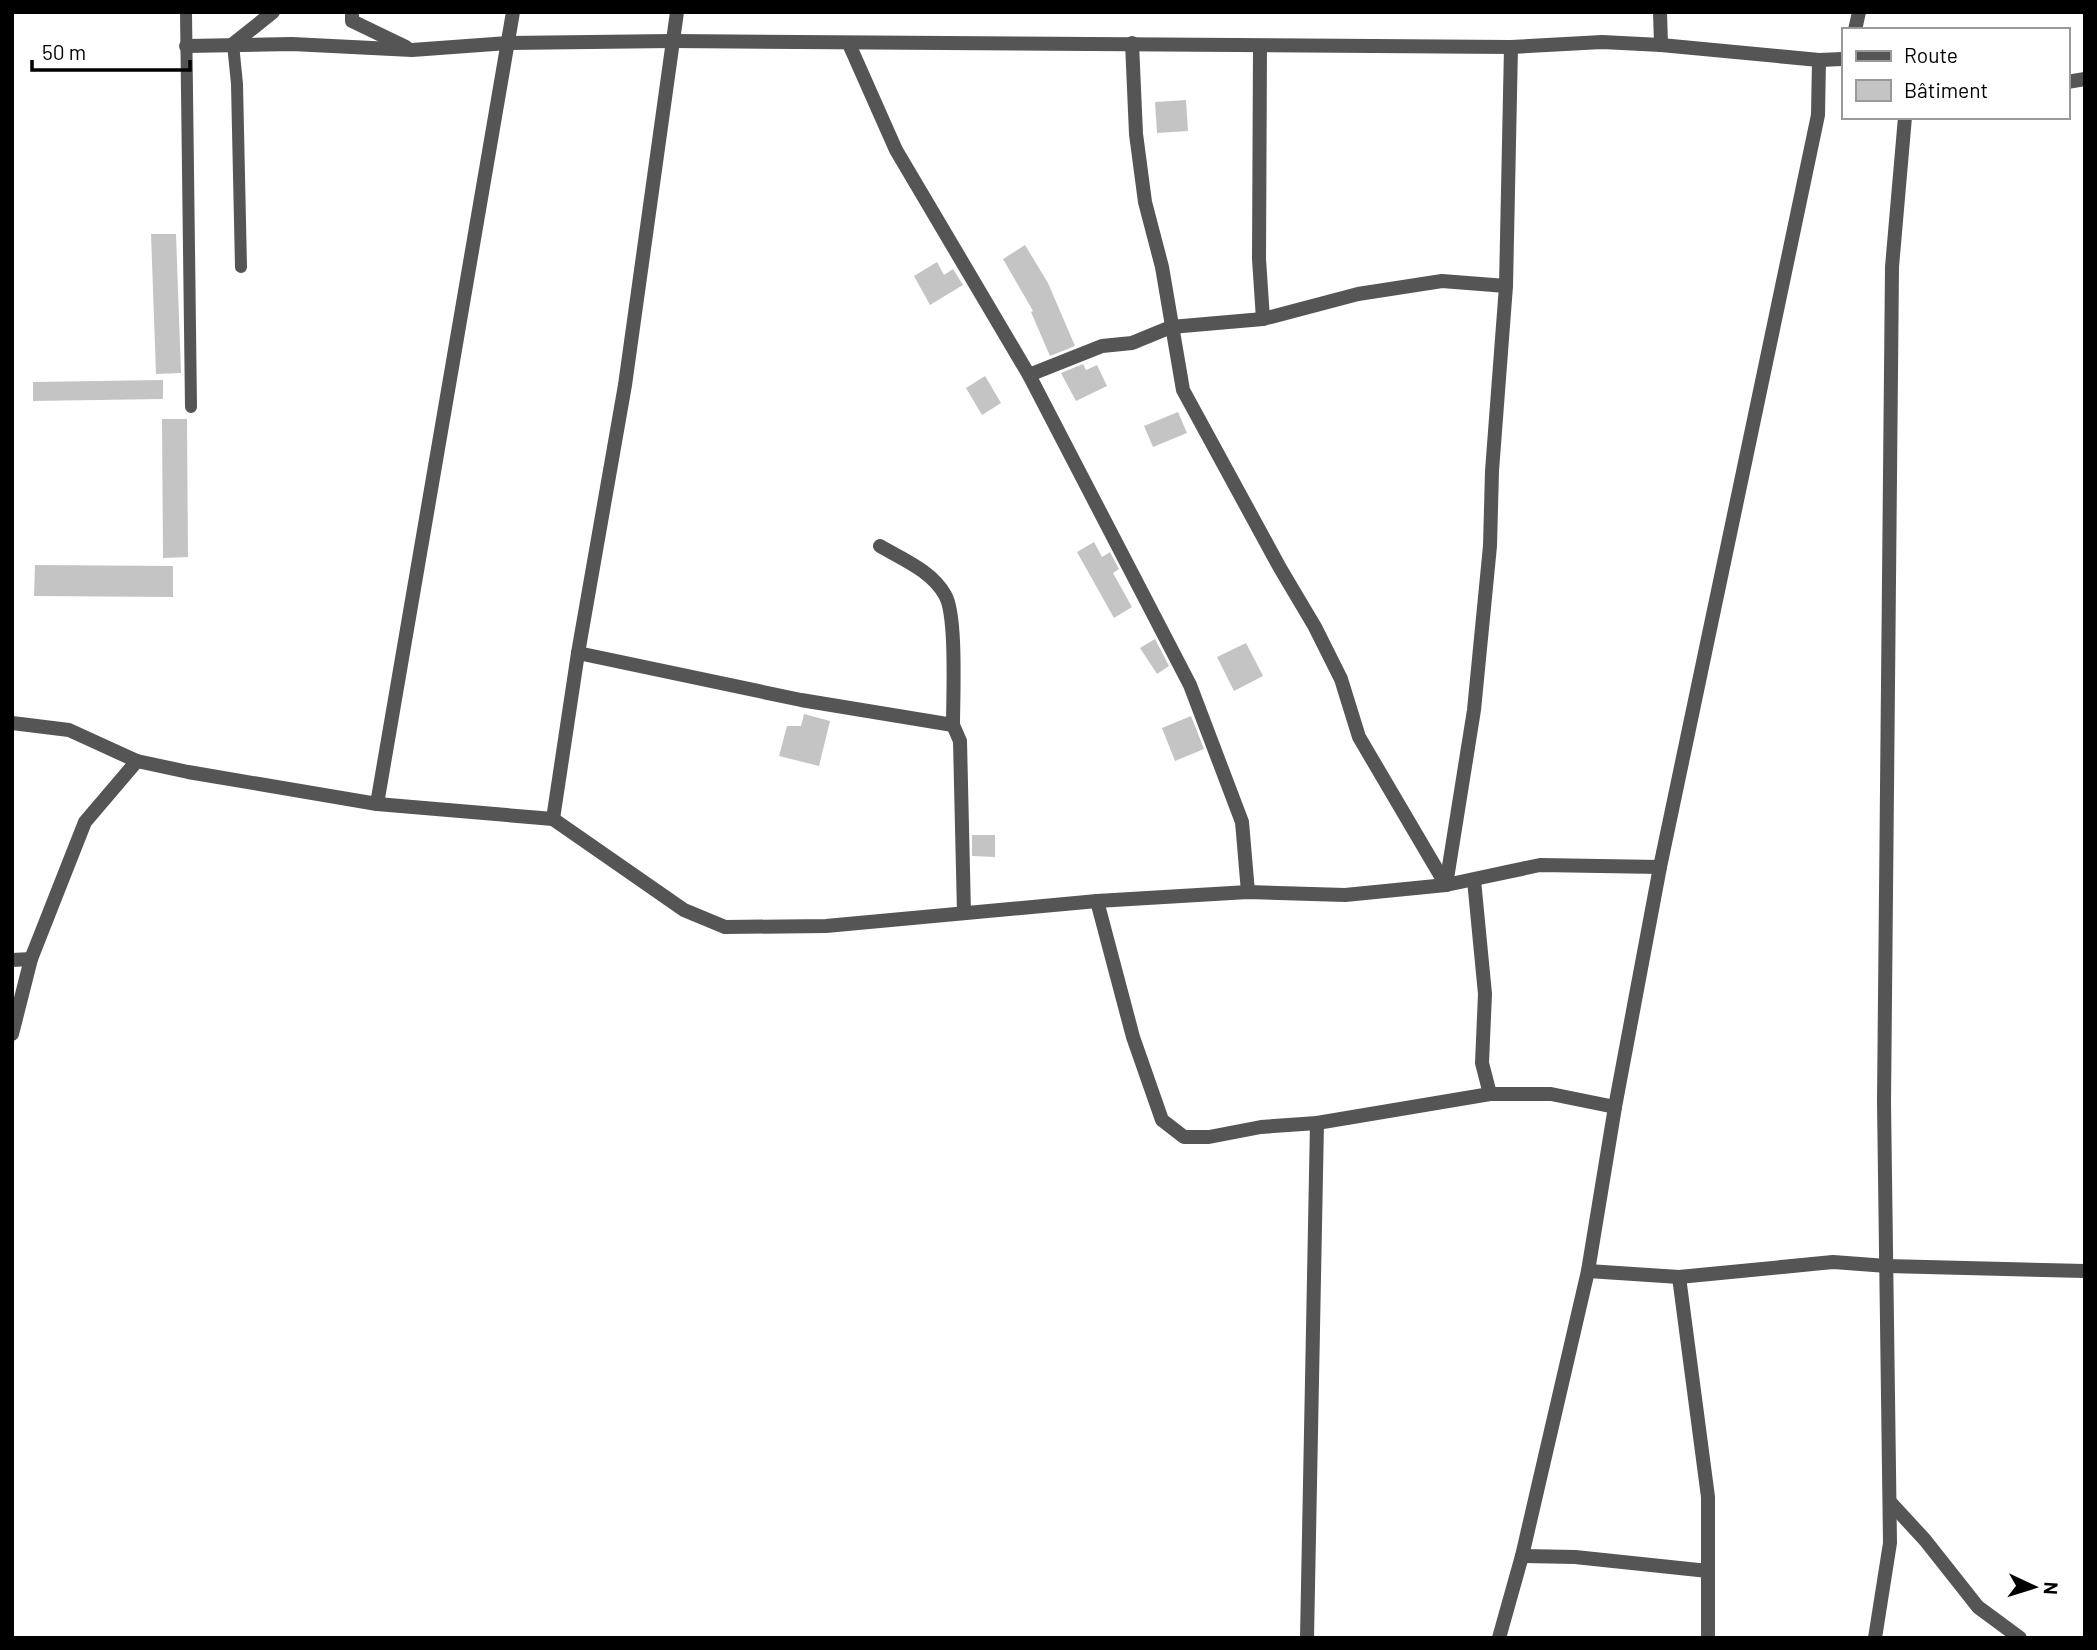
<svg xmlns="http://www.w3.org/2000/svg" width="2097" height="1650" viewBox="0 0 2097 1650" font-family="Barlow,sans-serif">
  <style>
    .building { fill: #c4c4c4 }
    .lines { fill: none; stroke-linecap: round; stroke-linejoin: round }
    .service { stroke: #555; stroke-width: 12 }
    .minor { stroke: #555; stroke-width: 14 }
  </style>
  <rect width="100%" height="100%" fill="#fff"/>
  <!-- building -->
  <g class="building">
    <polygon points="1186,100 1188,131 1157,133 1155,102"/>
    <polygon points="151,234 176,234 181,373 156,374"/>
    <polygon points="1025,245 1048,283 1075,346 1050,356 1031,312 1033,311 1003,259"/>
    <polygon points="937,262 944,275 953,269 963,285 930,305 914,276"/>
    <polygon points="1083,364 1086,370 1097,365 1107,386 1076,401 1061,373"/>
    <polygon points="985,376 1001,403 982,415 966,388"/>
    <polygon points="163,380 163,399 33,401 33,382"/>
    <polygon points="1178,412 1187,433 1153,447 1144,426"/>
    <polygon points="162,419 187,419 188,557 163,558"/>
    <polygon points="1094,542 1102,557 1110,552 1119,569 1113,573 1132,607 1114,618 1077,552"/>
    <polygon points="35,565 173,566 173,597 34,596"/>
    <polygon points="1155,639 1169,666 1157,674 1140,648"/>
    <polygon points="1246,643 1263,676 1234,691 1217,657"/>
    <polygon points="804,714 830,721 819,766 779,756 787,726 801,726"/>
    <polygon points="1191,716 1204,749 1175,761 1162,728"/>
    <polygon points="972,835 995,835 995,857 972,856"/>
  </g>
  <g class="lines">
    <!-- service -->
    <g class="service">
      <polyline points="186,12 191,407"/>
      <polyline points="233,44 237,84 241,267"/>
    </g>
    <!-- minor -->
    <g class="minor">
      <polyline points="352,12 352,21 406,47"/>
      <polyline points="1660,12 1661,45"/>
      <polyline points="1855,30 1859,12"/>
      <polyline points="1132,43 1136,134 1145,202 1162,267 1183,390 1280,568 1315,627 1341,679 1359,737 1446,885"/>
      <polyline points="233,44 273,12"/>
      <polyline points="849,44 896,150 1029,375 1190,685 1242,822 1248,892"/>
      <polyline points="186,46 292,44 412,50 508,43 672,41 1511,47 1602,42 1661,45 1819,60 1843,59"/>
      <polyline points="1260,46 1259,259 1263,319"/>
      <polyline points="2067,82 2085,79"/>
      <polyline points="1029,375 1102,346 1132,343 1171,327 1263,319 1358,294 1442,281 1506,286"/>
      <path d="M880 546C902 559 932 571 945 595 957 614 953 698 953 725L960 741 964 913"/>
      <polyline points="578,653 801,700 953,725"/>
      <polyline points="12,723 69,730 137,761"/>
      <polyline points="377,804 553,819 578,653 625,385 677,12"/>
      <polyline points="553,819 684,910 725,927 826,926 1097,901 1248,892 1345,895 1446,885 1540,865 1660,867"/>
      <polyline points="1474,880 1485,994 1482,1063 1490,1094"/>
      <polyline points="1446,885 1474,710 1490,546 1492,471 1506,286 1511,47"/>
      <polyline points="1097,901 1133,1037 1162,1120 1184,1137 1209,1137 1261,1127 1317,1123 1490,1094 1551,1094 1615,1107"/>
      <polyline points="12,960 31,959"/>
      <polyline points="12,1034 31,959 85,822 137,761 188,772 377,804 513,12"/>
      <polyline points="1588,1271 1679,1277 1833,1262 1887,1266 2085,1271"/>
      <polyline points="1679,1277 1708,1497 1708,1638"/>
      <polyline points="1890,1502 1925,1540 1978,1607 2020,1638"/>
      <polyline points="1522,1556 1575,1557 1708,1571"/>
      <polyline points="1307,1638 1317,1123"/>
      <polyline points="1499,1638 1522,1556 1588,1271 1615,1107 1660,867 1818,115 1819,60"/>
      <polyline points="1875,1638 1890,1543 1884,1102 1892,267 1905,117"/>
    </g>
  </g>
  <!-- border -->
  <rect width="2097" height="1650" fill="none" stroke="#000000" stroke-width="28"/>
  <!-- legend -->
  <rect x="1842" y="28" width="228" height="91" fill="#ffffff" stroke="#999999" stroke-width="2"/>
  <rect x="1856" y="51" width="35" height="10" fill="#555555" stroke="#999999" stroke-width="2"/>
  <text x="1904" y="63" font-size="21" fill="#000000">Route</text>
  <rect x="1856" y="80" width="35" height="21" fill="#c4c4c4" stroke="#999999" stroke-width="2"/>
  <text x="1904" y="98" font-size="21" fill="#000000">Bâtiment</text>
  <!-- north arrow -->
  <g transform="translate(2034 1587) rotate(94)" stroke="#ffffff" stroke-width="5" paint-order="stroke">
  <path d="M0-5L12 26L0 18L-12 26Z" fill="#000000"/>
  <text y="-10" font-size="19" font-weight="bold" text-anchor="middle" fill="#000000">N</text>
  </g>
  <!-- scale -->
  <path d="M32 60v10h158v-10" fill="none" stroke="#000000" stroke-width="3.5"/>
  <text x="42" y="60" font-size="21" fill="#000000" stroke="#ffffff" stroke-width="5" paint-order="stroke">50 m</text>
</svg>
